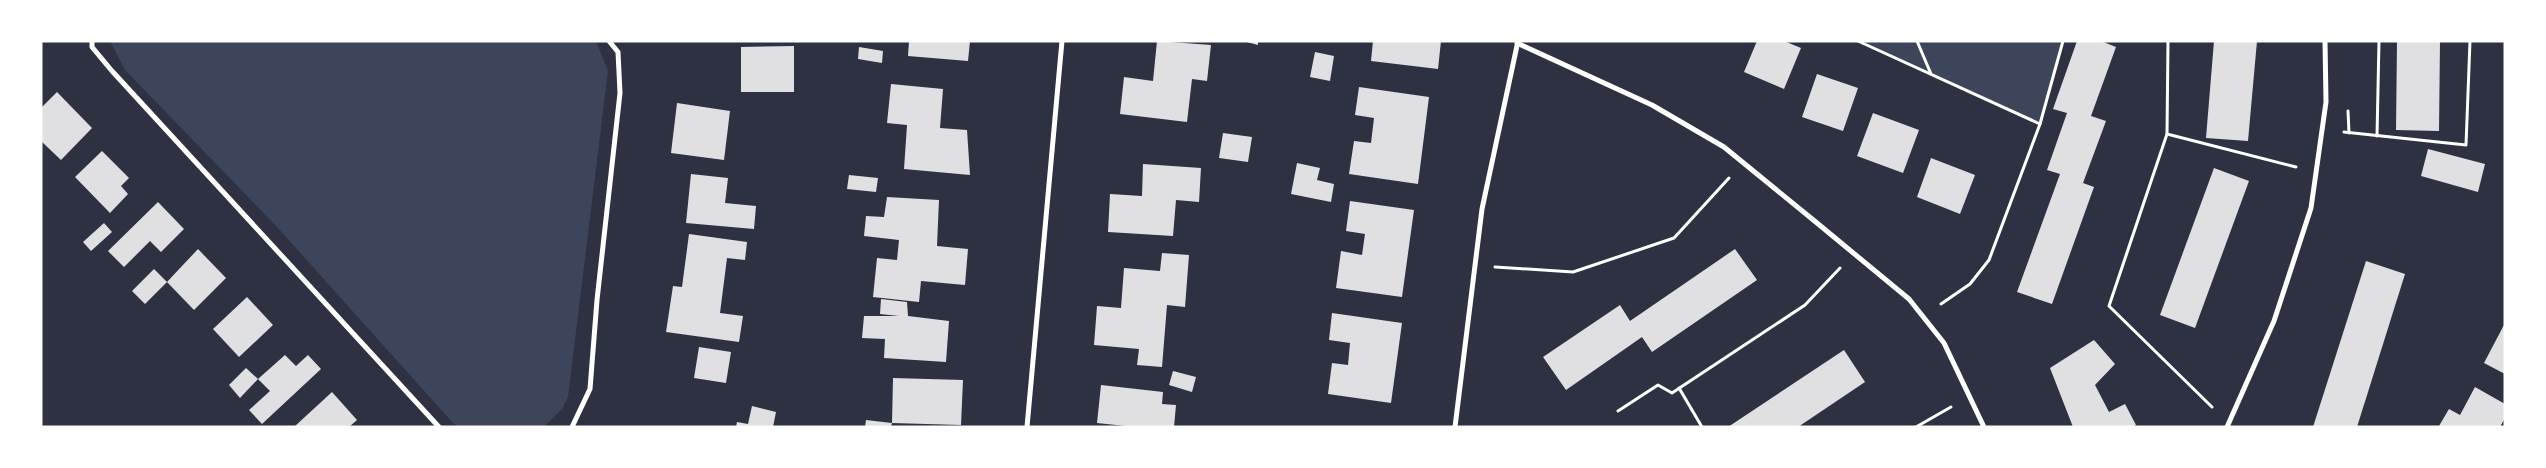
<svg xmlns="http://www.w3.org/2000/svg" width="2546" height="468" viewBox="0 0 2546 468" font-family="'Archivo Narrow',sans-serif">
  <style>
    .green { fill: #3c4559 }
    .building { fill: #e0e0e3 }
    .lines { fill: none; stroke-linecap: round; stroke-linejoin: round }
    .path { stroke: #fff; stroke-width: 3 }
    .minor { stroke: #fff; stroke-width: 5 }
  </style>
  <rect width="100%" height="100%" fill="#2d3142"/>
  <!-- green -->
  <g class="green">
    <polygon points="110,41 596,41 608,71 568,397 562,409 544,427 458,427 453,423 277,227 125,70"/>
    <polygon points="1858,41 2063,41 2040,124"/>
  </g>
  <!-- building -->
  <g class="building">
    <polygon points="909,41 970,41 968,61 908,56"/>
    <polygon points="1157,41 1211,45 1207,81 1192,79 1187,122 1120,114 1124,77 1153,81"/>
    <polygon points="1243,41 1258,41 1258,45"/>
    <polygon points="1373,41 1441,41 1438,69 1371,61"/>
    <polygon points="1757,41 1784,41 1801,48 1784,89 1744,72"/>
    <polygon points="2077,41 2101,41 2116,47 2091,116 2106,121 2083,183 2094,187 2052,304 2017,292 2060,174 2047,170 2067,113 2053,109"/>
    <polygon points="2214,41 2257,41 2248,141 2206,138"/>
    <polygon points="2397,41 2440,41 2439,131 2396,130"/>
    <polygon points="794,46 794,92 741,92 741,47"/>
    <polygon points="859,47 883,51 882,63 858,59"/>
    <polygon points="1315,52 1334,56 1330,81 1310,77"/>
    <polygon points="1817,74 1858,88 1843,131 1802,117"/>
    <polygon points="891,84 943,89 940,128 967,130 970,175 904,169 907,125 887,123"/>
    <polygon points="1359,87 1429,97 1418,184 1349,174 1354,141 1371,143 1374,118 1355,115"/>
    <polygon points="57,92 92,128 61,160 41,141 41,108"/>
    <polygon points="677,103 730,111 724,160 671,153"/>
    <polygon points="1873,113 1919,130 1903,173 1857,156"/>
    <polygon points="1223,133 1252,137 1248,162 1219,158"/>
    <polygon points="2428,149 2485,164 2478,192 2421,176"/>
    <polygon points="102,151 129,178 121,186 128,194 110,213 75,177"/>
    <polygon points="1931,158 1975,175 1960,214 1917,197"/>
    <polygon points="1297,163 1320,168 1317,180 1334,184 1331,202 1291,194"/>
    <polygon points="1143,164 1201,168 1199,202 1176,200 1173,236 1108,232 1110,194 1142,196"/>
    <polygon points="2214,168 2249,181 2195,328 2160,315"/>
    <polygon points="691,174 728,178 725,203 756,206 754,229 686,223"/>
    <polygon points="849,175 878,178 876,192 847,189"/>
    <polygon points="887,197 939,200 937,246 968,249 965,285 921,281 919,302 873,297 877,258 897,260 899,240 864,236 866,216 884,217"/>
    <polygon points="1350,201 1414,210 1402,297 1336,288 1341,251 1362,255 1365,234 1346,231"/>
    <polygon points="158,202 184,229 161,252 150,241 124,267 108,251"/>
    <polygon points="104,223 112,232 91,251 83,242"/>
    <polygon points="689,234 747,242 745,260 727,258 720,313 743,316 739,342 666,332 673,286 682,287"/>
    <polygon points="198,249 226,278 194,310 167,282"/>
    <polygon points="1735,249 1757,280 1652,352 1642,337 1566,390 1543,357 1620,305 1630,321"/>
    <polygon points="1162,253 1189,255 1185,307 1167,305 1162,367 1137,365 1139,349 1094,345 1097,306 1121,308 1124,268 1160,271"/>
    <polygon points="2366,261 2405,274 2357,427 2313,427"/>
    <polygon points="154,269 167,282 145,304 132,291"/>
    <polygon points="247,297 273,325 239,357 213,329"/>
    <polygon points="881,299 907,302 908,316 949,321 946,362 884,358 885,339 862,338 864,316 899,316 880,314"/>
    <polygon points="1332,313 1402,323 1391,403 1328,394 1332,363 1348,365 1350,343 1329,340"/>
    <polygon points="2505,323 2505,374 2484,363"/>
    <polygon points="2094,340 2115,364 2095,385 2109,412 2125,404 2136,425 2132,427 2073,427 2050,368"/>
    <polygon points="699,347 731,352 726,383 694,378"/>
    <polygon points="1844,350 1865,382 1798,427 1728,427"/>
    <polygon points="285,355 296,366 308,355 321,369 262,424 249,410 270,391 258,379"/>
    <polygon points="246,368 258,379 240,398 229,385"/>
    <polygon points="1173,371 1196,377 1192,392 1169,385"/>
    <polygon points="893,378 963,380 961,425 892,423"/>
    <polygon points="1101,385 1163,392 1162,404 1176,405 1174,427 1135,427 1097,423"/>
    <polygon points="2475,387 2505,404 2505,418 2500,427 2439,426 2449,409 2460,415"/>
    <polygon points="332,392 357,420 349,427 294,427"/>
    <polygon points="752,406 776,412 773,427 736,427 737,422 748,424"/>
    <polygon points="866,420 892,423 891,427 865,427"/>
  </g>
  <g class="lines">
    <!-- path -->
    <g class="path">
      <polyline points="1858,41 2040,124"/>
      <polyline points="1917,41 1931,74"/>
      <polyline points="2168,41 2167,134 2109,306 2212,407"/>
      <polyline points="2348,111 2349,133"/>
      <polyline points="2344,132 2466,145 2470,41"/>
      <polyline points="2167,134 2296,167"/>
      <polyline points="2377,136 2379,41"/>
      <polyline points="1495,267 1573,272 1674,238 1729,178"/>
      <polyline points="1941,304 1970,284 1989,260 2040,124 2063,41"/>
      <polyline points="1679,388 1702,427"/>
      <polyline points="1618,411 1658,385 1672,393 1805,305 1840,268"/>
      <polyline points="1916,427 1951,407"/>
    </g>
    <!-- minor -->
    <g class="minor">
      <polyline points="92,41 92,47 112,71 439,427"/>
      <polyline points="1517,43 1652,105 1724,147 1817,223 1909,299 1944,343 1984,427"/>
      <polyline points="572,427 590,389 597,300 620,93 618,52 609,41"/>
      <polyline points="1027,427 1062,41"/>
      <polyline points="1455,427 1482,209 1518,41"/>
      <polyline points="2227,427 2274,321 2311,208 2326,102 2325,41"/>
    </g>
  </g>
  <!-- border -->
  <rect width="2546" height="468" fill="none" stroke="#ffffff" stroke-width="85"/>
</svg>
